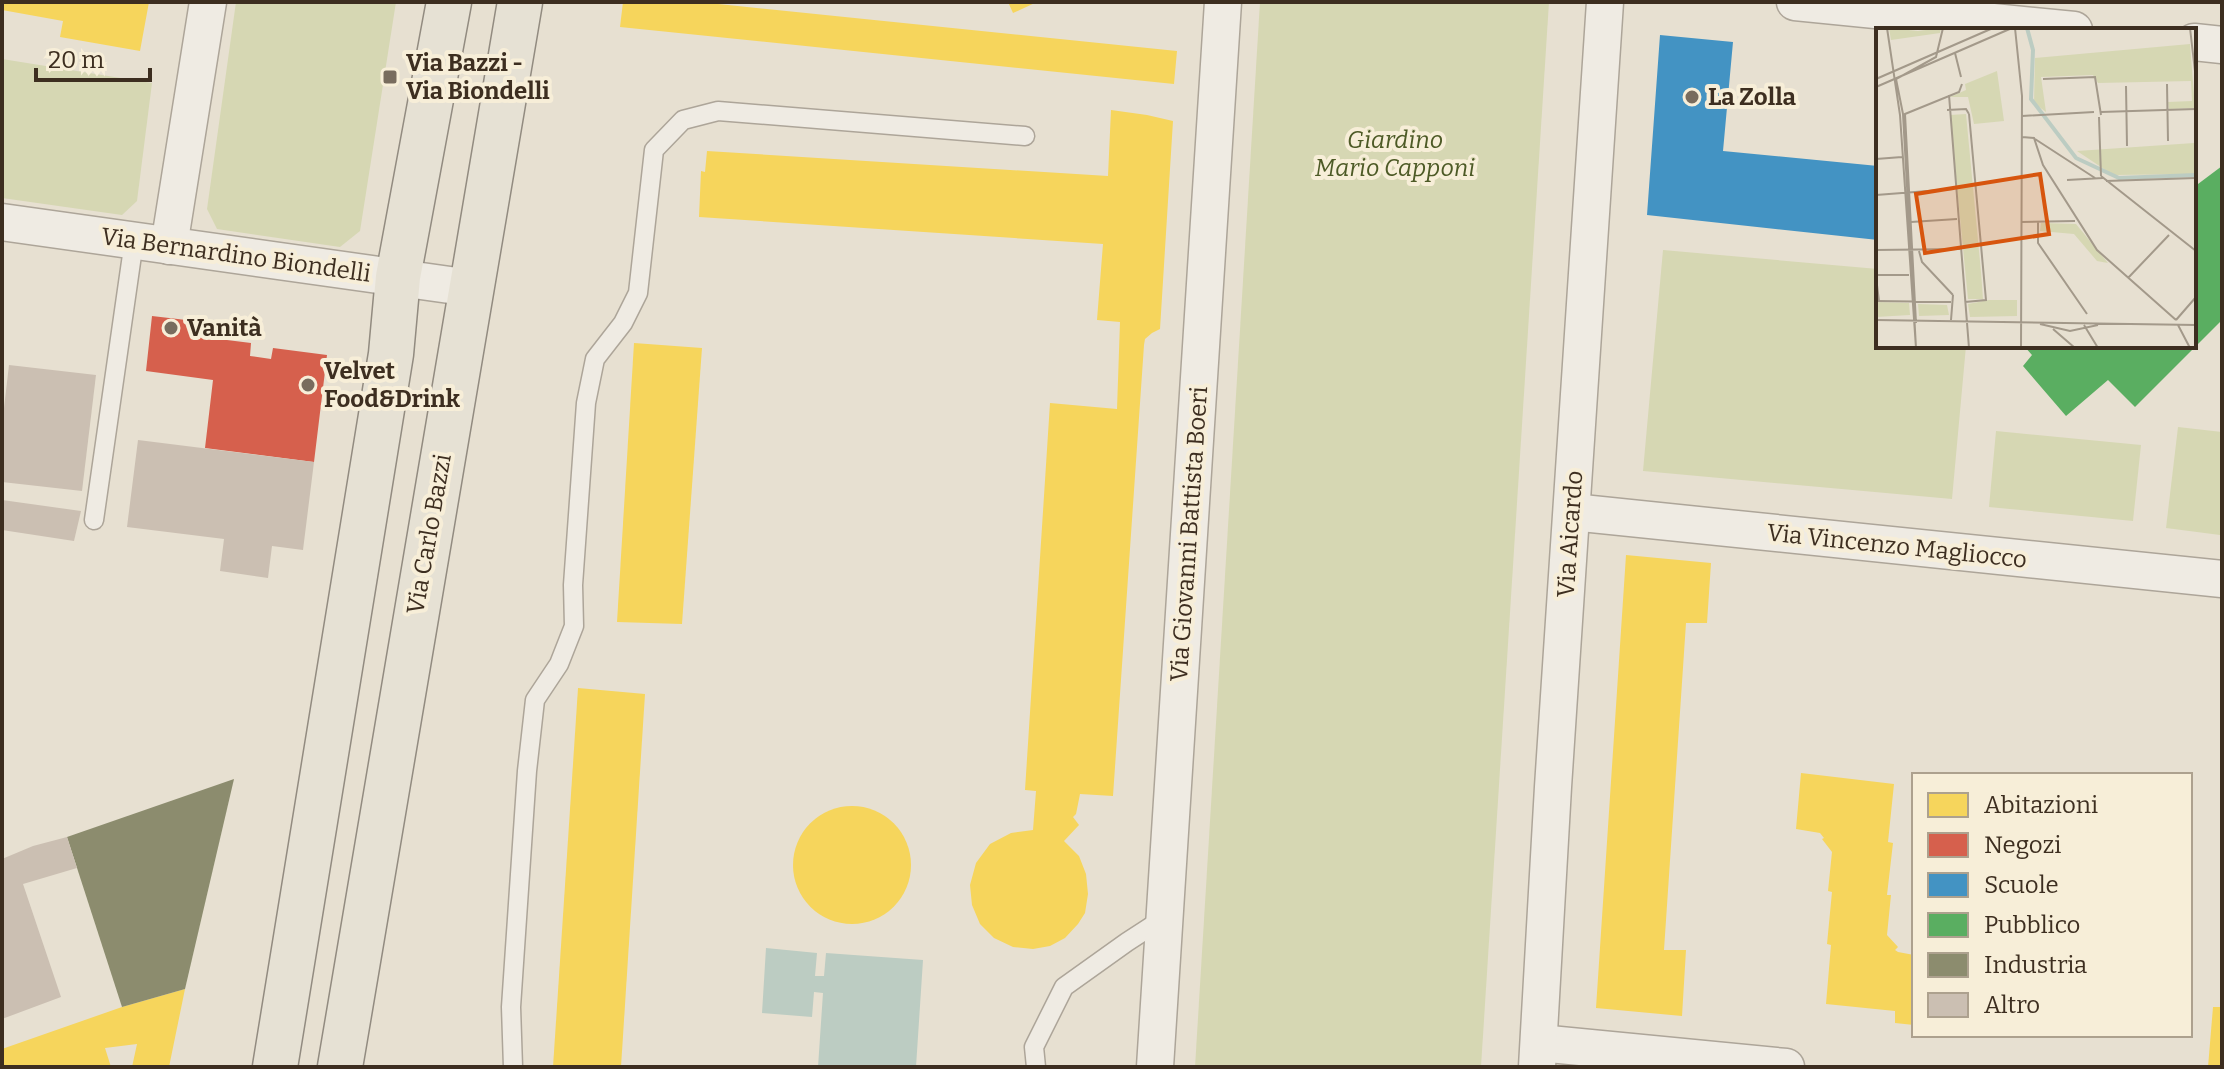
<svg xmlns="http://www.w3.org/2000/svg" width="2224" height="1069" viewBox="0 0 2224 1069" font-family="Bitter,serif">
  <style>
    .green { fill: #d6d7b3 }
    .water { fill: #bcccc2 }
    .homes { fill: #f6d55c }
    .shops { fill: #d6604d }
    .schools { fill: #4393c3 }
    .public { fill: #5aae61 }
    .industry { fill: #8c8c6e }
    .building { fill: #cbbfb2 }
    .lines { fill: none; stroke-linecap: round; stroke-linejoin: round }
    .service-casing { stroke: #ada599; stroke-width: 21 }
    .minor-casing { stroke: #ada599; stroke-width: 39 }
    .primary-casing { stroke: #928b80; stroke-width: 47 }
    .service { stroke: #efebe3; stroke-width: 18 }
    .minor { stroke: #efebe3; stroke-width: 36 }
    .primary { stroke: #e6e1d4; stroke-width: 44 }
    .poi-dot { fill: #786c5e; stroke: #f7eed8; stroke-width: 3 }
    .labels { text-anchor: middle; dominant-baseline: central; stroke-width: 8; stroke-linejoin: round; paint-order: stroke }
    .poi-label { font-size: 24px; font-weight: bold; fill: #3d2e20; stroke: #f7eed8; text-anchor: start }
    .park-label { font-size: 24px; font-style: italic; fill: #4d5a26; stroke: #f7eed8 }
    .street-label { font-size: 24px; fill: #3d2e20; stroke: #f7eed8 }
    .inset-river { fill: none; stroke: #bcccc2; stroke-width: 4 }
    .inset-road { fill: none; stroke: #a3998a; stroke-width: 2 }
    .view { fill: #d7550e; fill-opacity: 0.15; stroke: #d7550e; stroke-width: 4 }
    .inset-edge { fill: none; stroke: #3d2e20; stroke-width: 4 }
  </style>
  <rect width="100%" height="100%" fill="#e7e0d1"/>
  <!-- green -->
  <g class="green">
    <polygon points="236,2 396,2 360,231 340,247 217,229 207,209"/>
    <polygon points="1260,2 1549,2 1481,1067 1195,1067"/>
    <polygon points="2,59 152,83 137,201 122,215 2,198"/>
    <polygon points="1663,250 1878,269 1878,346 1966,346 1952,499 1643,471"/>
    <polygon points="2178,427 2222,432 2222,516 2220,535 2166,528"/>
    <polygon points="1996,431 2141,445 2133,521 1989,507"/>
  </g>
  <!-- water -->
  <polygon class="water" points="766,948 817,953 815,976 824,976 826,953 923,960 916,1067 818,1067 823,993 814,992 812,1017 762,1013"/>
  <!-- homes -->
  <g class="homes">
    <polygon points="2,2 149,2 140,51 60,37 63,21 2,10"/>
    <polygon points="623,2 699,2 1177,51 1174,84 620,27"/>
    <polygon points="1008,2 1037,2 1013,13"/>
    <polygon points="1111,110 1147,115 1173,121 1160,329 1152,333 1145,339 1144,345 1113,796 1080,794 1076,814 1073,817 1079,825 1064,841 1079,856 1086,874 1088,894 1085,913 1078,924 1065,938 1050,946 1033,949 1013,947 994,938 980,924 972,905 970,885 976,863 990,844 1011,833 1033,830 1036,791 1025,790 1050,403 1117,409 1120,322 1097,320 1103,244 699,217 701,171 705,172 707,151 1108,176"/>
    <polygon points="634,343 702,348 682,624 617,622"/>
    <polygon points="1626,555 1711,563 1707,623 1686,623 1664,950 1686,950 1682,1016 1596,1008"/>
    <polygon points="578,688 645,694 621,1067 553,1067"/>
    <polygon points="1801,773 1894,784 1888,842 1893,843 1887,895 1891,895 1887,935 1898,947 1895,950 1898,952 1914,955 1914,1025 1895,1023 1895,1011 1826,1004 1831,945 1827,944 1832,892 1828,891 1832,852 1822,839 1824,838 1820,833 1796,829"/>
    <circle cx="852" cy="865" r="59"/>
    <polygon points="185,989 169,1067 132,1067 137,1044 105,1048 111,1067 2,1067 2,1049 122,1007"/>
    <polygon points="2213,1007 2222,1007 2222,1067 2208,1067"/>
  </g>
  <!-- shops -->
  <polygon class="shops" points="152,316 229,325 227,340 251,343 250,356 271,359 273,348 327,355 314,462 205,448 213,380 146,371"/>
  <!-- schools -->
  <polygon class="schools" points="1660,35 1733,42 1723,151 1878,166 1878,240 1647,215"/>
  <!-- public -->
  <polygon class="public" points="2222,166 2222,320 2135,407 2108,380 2066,416 2023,366 2032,355 2024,346 2194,346 2194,187"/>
  <!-- industry -->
  <polygon class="industry" points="234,779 185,989 122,1007 67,837"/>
  <!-- building -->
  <g class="building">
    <polygon points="9,365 96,375 82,491 2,482 2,425"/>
    <polygon points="138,440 314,462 303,550 272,546 268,578 220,571 224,539 127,527"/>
    <polygon points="2,500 81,511 74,541 2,530"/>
    <polygon points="67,837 77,868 23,884 61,997 2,1019 2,859 33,846"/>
  </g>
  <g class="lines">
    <defs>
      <g id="service">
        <polyline points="94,520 134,241"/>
        <polyline points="513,1067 511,1007 527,771 535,700 559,664 574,626 573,585 586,403 595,359 623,323 638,293 654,150 683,120 718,111 1025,136"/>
        <polyline points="1036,1067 1034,1047 1064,987 1127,942 1164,918"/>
      </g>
      <g id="minor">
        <polyline points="1795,2 2074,30"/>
        <polyline points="2194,42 2222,45"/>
        <polyline points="2,222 471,288"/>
        <polyline points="169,246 208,2"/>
        <polyline points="1572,512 2222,579"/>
        <polyline points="1539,1043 1786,1067"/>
        <polyline points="1155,1067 1223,2"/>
        <polyline points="1537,1067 1553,787 1605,2"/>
      </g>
      <g id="primary">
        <polyline points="275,1067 391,354 398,277 449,2"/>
        <polyline points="340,1067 520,2"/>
      </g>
    </defs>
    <!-- service casing -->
    <use href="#service" class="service-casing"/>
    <!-- minor casing -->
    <use href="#minor" class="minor-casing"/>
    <!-- primary casing -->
    <use href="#primary" class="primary-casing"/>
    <!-- service -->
    <use href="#service" class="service"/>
    <!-- minor -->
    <use href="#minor" class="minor"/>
    <!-- primary -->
    <use href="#primary" class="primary"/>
  </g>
  <!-- markers -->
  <g class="poi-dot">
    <rect x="382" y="69" width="16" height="16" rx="4"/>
    <circle cx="1692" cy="97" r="8"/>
    <circle cx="171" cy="328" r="8"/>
    <circle cx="308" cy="385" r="8"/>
  </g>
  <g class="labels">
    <!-- poi labels -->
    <g class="poi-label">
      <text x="406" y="63">Via Bazzi -<tspan x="406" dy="28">Via Biondelli</tspan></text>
      <text x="1708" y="97">La Zolla</text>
      <text x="187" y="328">Vanità</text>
      <text x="324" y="371">Velvet<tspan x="324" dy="28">Food&amp;Drink</tspan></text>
    </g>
    <!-- park labels -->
    <g class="park-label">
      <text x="1395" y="140">Giardino<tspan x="1395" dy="28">Mario Capponi</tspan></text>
    </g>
    <!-- street labels -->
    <g class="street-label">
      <text transform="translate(236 255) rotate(8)">Via Bernardino Biondelli</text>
      <text transform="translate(429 534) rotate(-80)">Via Carlo Bazzi</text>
      <text transform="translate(1189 534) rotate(-86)">Via Giovanni Battista Boeri</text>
      <text transform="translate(1570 534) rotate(-86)">Via Aicardo</text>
      <text transform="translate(1897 546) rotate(6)">Via Vincenzo Magliocco</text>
    </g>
  </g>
  <!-- overview -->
  <g transform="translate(1876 28)">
    <rect width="320" height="320" fill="#e7e0d1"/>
    <path d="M13 0 42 3 65 0 64 5 15 12ZM314 16 319 80 293 81 292 74 316 73 315 53 222 55 217 47 165 49 170 84 158 75 159 30ZM121 43 128 93 98 96 92 69H74L90 62 89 56ZM90 86 105 244 107 271H92L74 87ZM318 115 320 146 237 147 201 123ZM165 195 200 196 232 235 221 233 198 206 164 203ZM113 272H141V288L94 289 92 276ZM0 274 33 275 34 287 0 289ZM42 276 71 277 73 287 43 288Z" fill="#d6d7b3"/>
    <path class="inset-river" d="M151 0 157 22 155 71 200 130 243 150 320 147"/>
    <path class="inset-road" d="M11 0 24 87 40 320M139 0 146 68 145 320M314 0 320 52M79 25 85 49M0 51 117 0M167 51 219 49 225 87M291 56 292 113M250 58 251 118M0 59 136 0M73 67 93 320M71 82 90 81 93 86M225 84 320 81M146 88 218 84M223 89 225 148M146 109 158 110 167 137 221 222 300 292M159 111 219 150M0 131 26 129M225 148 320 223M191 152 227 150M230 153 320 150M0 167 78 161M35 194 81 191M145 194 199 193M162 194V215L211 286M0 222 84 221M43 223 46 234 77 267M0 247H33M0 249 3 273M252 250 293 207M0 273 75 274M89 274 110 272 93 86M0 292 320 297M75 292 77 267M300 292 320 269M40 295 29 86 83 64 86 56M164 296 194 303 222 297M208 297 222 320M302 297 314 320M177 301 199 320M40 320 27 86 20 51 60 29 67 0"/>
    <path class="view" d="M164 146 173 206 49 225 40 166Z"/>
    <rect width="320" height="320" class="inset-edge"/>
  </g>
  <!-- border -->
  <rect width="2224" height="1069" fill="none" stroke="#3d2e20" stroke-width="8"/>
  <!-- legend -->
  <rect x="1912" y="773" width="280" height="264" fill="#f7eed8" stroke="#ada18e" stroke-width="2"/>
  <rect x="1928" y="793" width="40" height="24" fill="#f6d55c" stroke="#ada18e" stroke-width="2"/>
  <text x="1984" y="813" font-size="24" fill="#3d2e20">Abitazioni</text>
  <rect x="1928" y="833" width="40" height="24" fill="#d6604d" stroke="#ada18e" stroke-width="2"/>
  <text x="1984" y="853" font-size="24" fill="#3d2e20">Negozi</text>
  <rect x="1928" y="873" width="40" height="24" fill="#4393c3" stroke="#ada18e" stroke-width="2"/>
  <text x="1984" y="893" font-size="24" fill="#3d2e20">Scuole</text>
  <rect x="1928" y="913" width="40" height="24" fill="#5aae61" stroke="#ada18e" stroke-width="2"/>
  <text x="1984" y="933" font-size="24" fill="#3d2e20">Pubblico</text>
  <rect x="1928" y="953" width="40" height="24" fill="#8c8c6e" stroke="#ada18e" stroke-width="2"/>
  <text x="1984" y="973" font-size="24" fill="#3d2e20">Industria</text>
  <rect x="1928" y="993" width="40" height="24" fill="#cbbfb2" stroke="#ada18e" stroke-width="2"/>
  <text x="1984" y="1013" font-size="24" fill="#3d2e20">Altro</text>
  <!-- scale -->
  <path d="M36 68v12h114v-12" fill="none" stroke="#3d2e20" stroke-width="4"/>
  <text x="48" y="68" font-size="24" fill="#3d2e20" stroke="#f7eed8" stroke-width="6" paint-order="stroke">20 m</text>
</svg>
